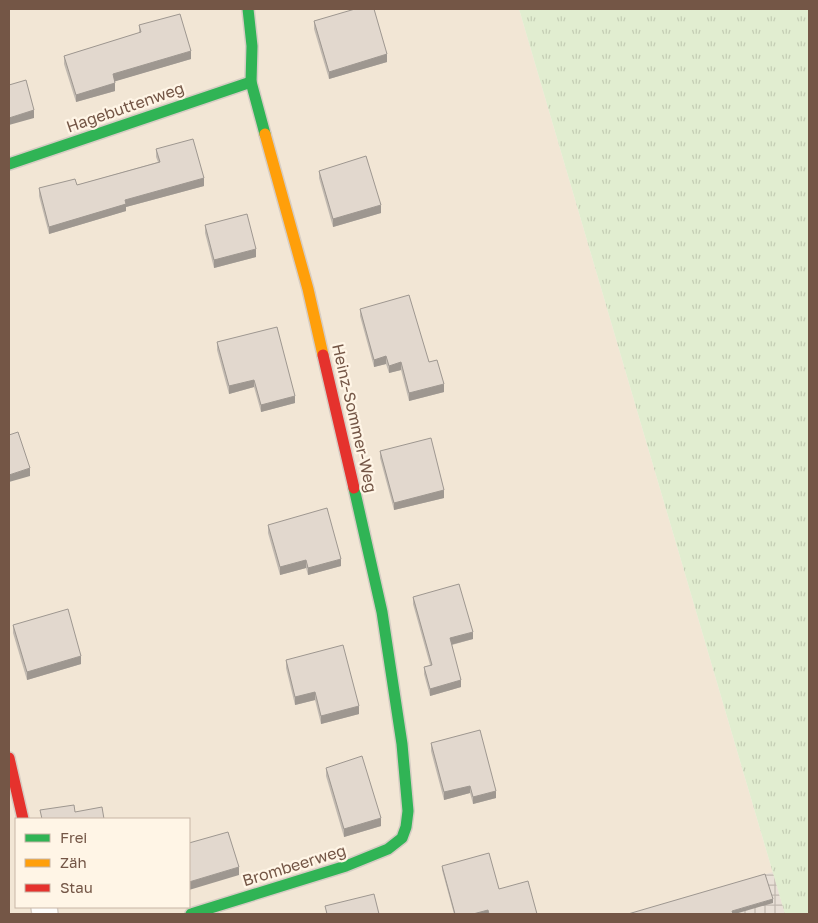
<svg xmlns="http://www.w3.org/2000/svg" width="818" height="923" viewBox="0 0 818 923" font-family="'Golos Text',sans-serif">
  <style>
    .residential { fill: #f2e6d5; fill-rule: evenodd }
    .industrial { fill: url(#industrial-grid) }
    .grass { fill: url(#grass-tufts) }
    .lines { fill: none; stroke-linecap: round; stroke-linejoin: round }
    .street-casing { stroke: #d7cdc4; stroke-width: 28 }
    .fast-casing { stroke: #d6ccc3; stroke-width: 14 }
    .slow-casing { stroke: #d6ccc3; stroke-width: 14 }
    .jam-casing { stroke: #d6ccc3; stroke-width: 14 }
    .street { stroke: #fefdfb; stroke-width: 25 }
    .fast { stroke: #30b455; stroke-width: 11 }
    .slow { stroke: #ff9f0a; stroke-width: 11 }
    .jam { stroke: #e5322d; stroke-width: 11 }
    .wall { fill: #c2bab1 }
    .shaded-wall { fill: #9e9790 }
    .building { fill: #e2d8ce; stroke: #9e9790 }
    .labels { text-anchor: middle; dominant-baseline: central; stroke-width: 4.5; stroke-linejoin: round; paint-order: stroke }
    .street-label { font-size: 16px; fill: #745646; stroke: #fff5e6 }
  </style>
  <defs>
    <pattern id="industrial-grid" width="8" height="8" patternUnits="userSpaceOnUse" patternTransform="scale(1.25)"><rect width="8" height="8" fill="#e9e0d7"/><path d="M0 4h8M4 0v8" fill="none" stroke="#c1b8b0"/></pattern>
    <pattern id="grass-tufts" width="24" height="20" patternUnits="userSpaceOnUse" patternTransform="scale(1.25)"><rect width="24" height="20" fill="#e1edd0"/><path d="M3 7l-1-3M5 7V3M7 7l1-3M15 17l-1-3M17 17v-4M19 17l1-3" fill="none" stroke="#c4cdb4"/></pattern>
  </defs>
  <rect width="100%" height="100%" fill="#f6f0e6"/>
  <!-- residential -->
  <path class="residential" d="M9 9H519L785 914H9ZM16 819H189V907H16Z"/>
  <!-- industrial -->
  <polygon class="industrial" points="773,872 785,914 630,914"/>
  <!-- grass -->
  <polygon class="grass" points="519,9 809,9 809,914 785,914"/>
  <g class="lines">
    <defs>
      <polyline id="street" points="44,907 45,914"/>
      <g id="fast">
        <polyline points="248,9 252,46 251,82 265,134"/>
        <polyline points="9,164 251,82"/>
        <polyline points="191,914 346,866 388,849 402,838 406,827 408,811 402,744 382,612 354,488"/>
      </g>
      <polyline id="slow" points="265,134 308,289 323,355"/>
      <g id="jam">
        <polyline points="323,355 354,488"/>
        <polyline points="9,758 23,819"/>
      </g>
    </defs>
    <!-- street casing -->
    <use href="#street" class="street-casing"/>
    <!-- fast casing -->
    <use href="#fast" class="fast-casing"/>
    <!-- slow casing -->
    <use href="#slow" class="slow-casing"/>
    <!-- jam casing -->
    <use href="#jam" class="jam-casing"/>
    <!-- street -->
    <use href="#street" class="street"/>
    <!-- fast -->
    <use href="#fast" class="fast"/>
    <!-- slow -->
    <use href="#slow" class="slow"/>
    <!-- jam -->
    <use href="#jam" class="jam"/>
  </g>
  <!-- wall -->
  <g class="wall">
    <polygon points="314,21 387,62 329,79 314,29"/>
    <polygon points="139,25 191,59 115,81 115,91 76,102 64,64 64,56 139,33"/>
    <polygon points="156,149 204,186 126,207 126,211 49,234 39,196 39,188 77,185 158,162 156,157"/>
    <polygon points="319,171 381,213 333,227 319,178"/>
    <polygon points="205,225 256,257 214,268 205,233"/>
    <polygon points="360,309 429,362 444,392 409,401 401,370 389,373 386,364 374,367 360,316"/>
    <polygon points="217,342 295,403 261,412 254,387 229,394 217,350"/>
    <polygon points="380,451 444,498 394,510 380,458"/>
    <polygon points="268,525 341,566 308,575 306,568 280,575 268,533"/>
    <polygon points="413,597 473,639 452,645 461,687 430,696 424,674 424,667 430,665 413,604"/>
    <polygon points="13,625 81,664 27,680 13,633"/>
    <polygon points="286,660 359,714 321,724 315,700 295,705 286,668"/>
    <polygon points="431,743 496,798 473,804 470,793 444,800 431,751"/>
    <polygon points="326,768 381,826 344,837 326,776"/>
    <polygon points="442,866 499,889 537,914 454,914 442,870"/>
  </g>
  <!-- shaded-wall -->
  <g class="shaded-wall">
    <polygon points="191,51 191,59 113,82 113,74"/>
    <polygon points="387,54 387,62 329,79 329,72"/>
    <polygon points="115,83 115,91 76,102 76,95"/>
    <polygon points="34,110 34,118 9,125 9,118"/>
    <polygon points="204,178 204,186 126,207 126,211 49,234 49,227 125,200"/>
    <polygon points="381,205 381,213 333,227 333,219"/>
    <polygon points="256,249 256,257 214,268 214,260"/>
    <polygon points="386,356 386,364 374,367 374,360"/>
    <polygon points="401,362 401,370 389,373 389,366"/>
    <polygon points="254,380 254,387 229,394 229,386"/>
    <polygon points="444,384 444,392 409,401 409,393"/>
    <polygon points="295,396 295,403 261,412 261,405"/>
    <polygon points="30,468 30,476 9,482 9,475"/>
    <polygon points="444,490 444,498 394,510 394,503"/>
    <polygon points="341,559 341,566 308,575 308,568"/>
    <polygon points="306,560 306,568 280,575 280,567"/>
    <polygon points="473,632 473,639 450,645 450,638"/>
    <polygon points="81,656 81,664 27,680 27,672"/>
    <polygon points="461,680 461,687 430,696 430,689"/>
    <polygon points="315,692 315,700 295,705 295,697"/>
    <polygon points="359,706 359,714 321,724 321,716"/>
    <polygon points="470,786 470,793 444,800 444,792"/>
    <polygon points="496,791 496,798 473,804 473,797"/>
    <polygon points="381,818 381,826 344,837 344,829"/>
    <polygon points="239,867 239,875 189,890 189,882"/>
    <polygon points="773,899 773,903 735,914 732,914 732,911"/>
    <polygon points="488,910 488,914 473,914"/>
  </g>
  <!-- building -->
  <g class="building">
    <polygon points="355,9 374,9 387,54 329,72 314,21"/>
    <polygon points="180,14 191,51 113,74 115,83 76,95 64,56 141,32 139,25"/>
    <polygon points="26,80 34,110 9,118 9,85"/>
    <polygon points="193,139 204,178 125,200 126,204 49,227 39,188 75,179 77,185 160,162 156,149"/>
    <polygon points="366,156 381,205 333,219 319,171"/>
    <polygon points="247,214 256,249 214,260 205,225"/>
    <polygon points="409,295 429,362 437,360 444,384 409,393 401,362 389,366 386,356 374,360 360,309"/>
    <polygon points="277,327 295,396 261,405 254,380 229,386 217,342"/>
    <polygon points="18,432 30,468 9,475 9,435"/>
    <polygon points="431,438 444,490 394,503 380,451"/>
    <polygon points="327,508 341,559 308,568 306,560 280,567 268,525"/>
    <polygon points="459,584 473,632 450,638 461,680 430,689 424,667 432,665 413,597"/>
    <polygon points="68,609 81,656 27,672 13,625"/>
    <polygon points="343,645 359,706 321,716 315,692 295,697 286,660"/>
    <polygon points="480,730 496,791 473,797 470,786 444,792 431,743"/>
    <polygon points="362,756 381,818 344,829 326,768"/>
    <polygon points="74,805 75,812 102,807 104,819 42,819 40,810"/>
    <polygon points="228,832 239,867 189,882 189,843"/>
    <polygon points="489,853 499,889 528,881 537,914 489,914 488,910 473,914 455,914 442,866"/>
    <polygon points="765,874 773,899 732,911 733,914 628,914"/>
    <polygon points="374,894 379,914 327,914 325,906"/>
  </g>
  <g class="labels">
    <!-- street labels -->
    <g class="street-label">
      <text transform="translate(125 107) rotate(-19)">Hagebuttenweg</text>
      <text transform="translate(355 418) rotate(77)">Heinz-Sommer-Weg</text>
      <text transform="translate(294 865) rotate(-17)">Brombeerweg</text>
    </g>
  </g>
  <!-- border -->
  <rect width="818" height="923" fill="none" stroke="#745646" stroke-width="20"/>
  <!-- legend -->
  <rect x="15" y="818" width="175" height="90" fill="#fff5e6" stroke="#c7b5a6"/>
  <rect x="25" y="834" width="25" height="8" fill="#30b455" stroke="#c7b5a6"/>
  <text x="60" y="843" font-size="15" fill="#745646">Frei</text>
  <rect x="25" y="859" width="25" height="8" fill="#ff9f0a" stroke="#c7b5a6"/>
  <text x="60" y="868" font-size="15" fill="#745646">Zäh</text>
  <rect x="25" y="884" width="25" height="8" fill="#e5322d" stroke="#c7b5a6"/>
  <text x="60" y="893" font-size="15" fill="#745646">Stau</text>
</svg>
